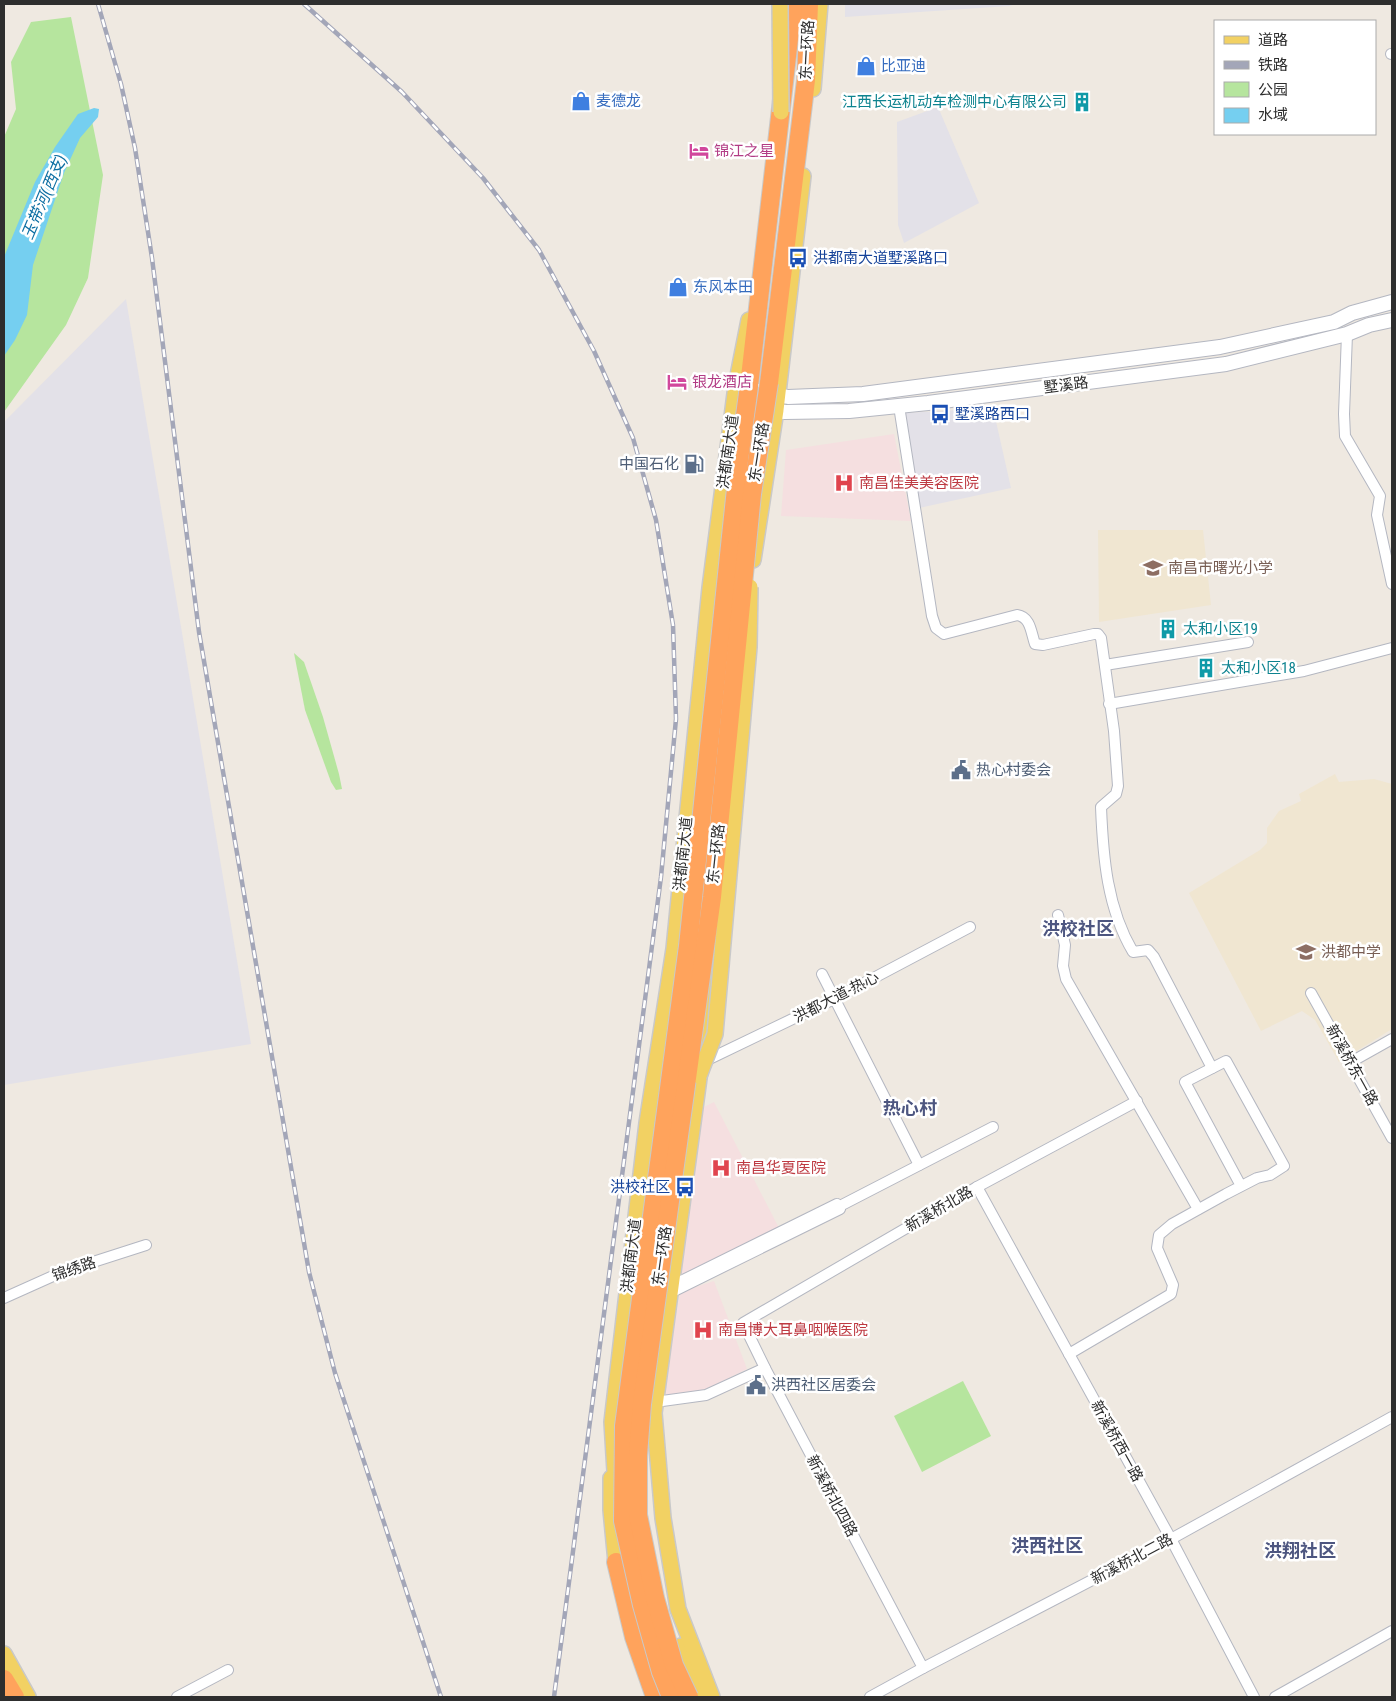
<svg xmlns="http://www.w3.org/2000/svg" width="1396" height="1701" viewBox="0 0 1396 1701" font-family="'Roboto Condensed','Noto Sans SC',sans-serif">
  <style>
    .industrial { fill: #e3e1e8 }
    .education { fill: #f0e6d1 }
    .medical { fill: #f5dfe0 }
    .green { fill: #b6e59e }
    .water { fill: #75cff0 }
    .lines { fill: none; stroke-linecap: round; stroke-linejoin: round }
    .street-casing { stroke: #b4b7c1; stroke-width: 12 }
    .secondary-casing { stroke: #b4b7c1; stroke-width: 16 }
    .primary-casing { stroke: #c9c9c9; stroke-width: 18 }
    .highway-casing { stroke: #c9c9c9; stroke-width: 20 }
    .street { stroke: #fff; stroke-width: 10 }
    .secondary { stroke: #fff; stroke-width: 14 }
    .primary { stroke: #f2d163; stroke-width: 15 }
    .highway { stroke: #ffa35c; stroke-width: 18 }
    .rail-casing { stroke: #a3a6b8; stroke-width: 4.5 }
    .rail { stroke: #fff; stroke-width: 2.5; stroke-dasharray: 8; stroke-linecap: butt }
    .primary-bridge-casing { stroke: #c9c9c9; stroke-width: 18; stroke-linecap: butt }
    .highway-bridge-casing { stroke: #c9c9c9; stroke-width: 20; stroke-linecap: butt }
    .primary-bridge { stroke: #f2d163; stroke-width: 15 }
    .highway-bridge { stroke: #ffa35c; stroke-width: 18 }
    .labels { text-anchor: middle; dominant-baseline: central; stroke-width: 5; stroke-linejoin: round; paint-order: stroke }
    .street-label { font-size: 15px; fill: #2e2e2e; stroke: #fff }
    .shop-label { font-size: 15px; fill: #366cbe; stroke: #fff; text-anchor: start }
    .culture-label { font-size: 15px; fill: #0d838f; stroke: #fff; text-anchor: start }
    .hotel-label { font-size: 15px; fill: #b23c85; stroke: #fff; text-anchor: start }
    .transit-label { font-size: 15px; fill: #164399; stroke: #fff; text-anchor: start }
    .service-label { font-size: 15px; fill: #4e5e75; stroke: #fff; text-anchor: start }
    .health-label { font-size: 15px; fill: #be3a42; stroke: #fff; text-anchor: start }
    .education-label { font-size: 15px; fill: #785e54; stroke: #fff; text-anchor: start }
    .water-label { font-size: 16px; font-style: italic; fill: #0d6fa3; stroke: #fff }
    .quarter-label { font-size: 18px; font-weight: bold; fill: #4d5680; stroke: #fff }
  </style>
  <rect width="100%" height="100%" fill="#efe9e1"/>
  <!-- industrial -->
  <g class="industrial">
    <polygon points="845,4 1016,4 1009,6 845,17"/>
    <polygon points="938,107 979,203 904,243 898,225 897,122"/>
    <polygon points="126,299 251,1044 4,1085 4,422"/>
    <polygon points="993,408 1011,488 919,508 905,413"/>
  </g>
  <!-- education -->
  <g class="education">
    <polygon points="1098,530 1203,530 1211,605 1099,622"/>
    <polygon points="1335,774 1339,782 1374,779 1392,784 1392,1029 1339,1062 1315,1020 1302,1011 1261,1031 1189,893 1260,850 1267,843 1267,828 1279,811 1301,801 1299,794"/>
  </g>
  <!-- medical -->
  <g class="medical">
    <polygon points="894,434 911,521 781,516 786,450"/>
    <polygon points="714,1102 779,1228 677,1277 702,1108"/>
    <polygon points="714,1281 747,1369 706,1389 664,1397 666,1376 680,1292"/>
  </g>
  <!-- green -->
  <g class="green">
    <polygon points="71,17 103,175 88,278 66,325 4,412 4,137 16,109 11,62 31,22"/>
    <polygon points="294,653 304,662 323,717 339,774 342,789 336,790 331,782 305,710"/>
    <polygon points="963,1381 991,1436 922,1472 894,1416"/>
  </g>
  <!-- water -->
  <polygon class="water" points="94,108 99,109 98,117 80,138 64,173 33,265 27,315 15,340 4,356 4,257 35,182 55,147 78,114"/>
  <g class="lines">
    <defs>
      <g id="street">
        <polyline points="1391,54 1392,54"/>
        <polyline points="1347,334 1344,414 1345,436 1380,496 1377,515 1392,584"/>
        <path d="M899 406 932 616 936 628 944 634 1017 615C1031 617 1031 633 1035 644L1043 645 1094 634H1098L1101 638 1114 731 1118 786 1116 794 1101 807C1103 857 1107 908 1133 952L1148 950 1154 957 1212 1068"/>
        <polyline points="1105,665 1248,642"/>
        <polyline points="1109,704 1304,671 1392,648"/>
        <polyline points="1058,915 1065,945 1063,966 1066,979 1198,1209"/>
        <polyline points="822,974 919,1165"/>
        <polyline points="1311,993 1392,1138"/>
        <polyline points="703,1062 834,999 970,927"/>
        <polyline points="1351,1062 1392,1039"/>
        <polyline points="977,1187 1171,1539 1254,1697"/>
        <polyline points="838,1207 993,1127"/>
        <polyline points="670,1293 840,1209 837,1204 671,1286"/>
        <polyline points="4,1298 62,1272 146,1245"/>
        <polyline points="1069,1354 1171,1294 1173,1285 1157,1248 1159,1235 1172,1224 1226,1194 1257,1178 1270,1175 1284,1166 1226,1061 1185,1082 1241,1186"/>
        <polyline points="655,1402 706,1395 765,1368"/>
        <polyline points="923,1668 765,1368 743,1323 977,1187 1137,1101"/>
        <polyline points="177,1697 228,1670"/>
        <polyline points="870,1697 923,1668 1171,1539 1392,1417"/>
        <polyline points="1275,1697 1392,1631"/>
      </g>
      <g id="secondary">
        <polyline points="738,387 788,397 863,394 1220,347 1334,322 1352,313 1392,302"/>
        <polyline points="737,409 785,412 849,411 928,403 1226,364 1347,334 1369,325 1392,320"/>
      </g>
      <g id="primary">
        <polyline points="813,89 820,4"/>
        <polyline points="753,560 776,410 803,176"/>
        <polyline points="611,1478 611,1510 616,1562"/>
        <polyline points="616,1488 612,1422 626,1302 647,1123 674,949 710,588 736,386 749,320"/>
        <polyline points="681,1646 702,1697"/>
        <polyline points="4,1654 28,1697"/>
        <polyline points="712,1697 678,1609 663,1518 654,1413 699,1078 713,951"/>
      </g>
      <g id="highway">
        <polyline points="769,383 806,80 809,4"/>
        <polyline points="749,386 793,4"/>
        <polyline points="616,1562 634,1637 655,1697"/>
        <polyline points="4,1679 15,1697"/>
      </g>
    </defs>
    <!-- street casing -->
    <use href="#street" class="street-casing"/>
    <!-- secondary casing -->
    <use href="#secondary" class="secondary-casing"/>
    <!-- primary casing -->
    <use href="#primary" class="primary-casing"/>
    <!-- highway casing -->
    <use href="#highway" class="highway-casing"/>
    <!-- street -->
    <use href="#street" class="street"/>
    <!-- secondary -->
    <use href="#secondary" class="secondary"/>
    <!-- primary -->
    <use href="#primary" class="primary"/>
    <!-- highway -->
    <use href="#highway" class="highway"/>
    <defs>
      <g id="rail">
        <polyline points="98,4 121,84 135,148 152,258 199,632 309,1272 335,1373 441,1697"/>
        <polyline points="304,4 402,92 483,178 539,250 594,351 633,438 656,520 673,625 676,719 661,877 554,1697"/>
      </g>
    </defs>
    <!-- rail casing -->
    <use href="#rail" class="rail-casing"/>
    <!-- rail -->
    <use href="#rail" class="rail"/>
    <defs>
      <g id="primary-bridge">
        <polyline points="780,4 781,112"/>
        <polyline points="699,1076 715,1034 749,647 750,587"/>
      </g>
      <g id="highway-bridge">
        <polyline points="671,1697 661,1672 642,1605 623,1521 624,1426 688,946 739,460 749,386"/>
        <polyline points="689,1697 674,1665 655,1598 638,1515 638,1455 642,1404 712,897 752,494 769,383"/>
      </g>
    </defs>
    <!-- primary-bridge casing -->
    <use href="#primary-bridge" class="primary-bridge-casing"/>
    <!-- highway-bridge casing -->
    <use href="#highway-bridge" class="highway-bridge-casing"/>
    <!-- primary-bridge -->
    <use href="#primary-bridge" class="primary-bridge"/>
    <!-- highway-bridge -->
    <use href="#highway-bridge" class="highway-bridge"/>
  </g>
  <!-- icons -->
  <defs>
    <symbol id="shop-bare" viewBox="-9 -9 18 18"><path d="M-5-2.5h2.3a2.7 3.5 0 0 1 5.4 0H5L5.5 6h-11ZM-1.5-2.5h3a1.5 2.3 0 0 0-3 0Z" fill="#3f7fe0" stroke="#fff" stroke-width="2.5" paint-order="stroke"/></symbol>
    <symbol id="building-bare" viewBox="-9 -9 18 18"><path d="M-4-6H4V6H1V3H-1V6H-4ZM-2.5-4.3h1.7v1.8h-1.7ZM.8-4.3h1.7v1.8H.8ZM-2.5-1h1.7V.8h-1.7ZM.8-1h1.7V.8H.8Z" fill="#0f9aa8" stroke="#fff" stroke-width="2.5" paint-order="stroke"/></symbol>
    <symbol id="hotel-bare" viewBox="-9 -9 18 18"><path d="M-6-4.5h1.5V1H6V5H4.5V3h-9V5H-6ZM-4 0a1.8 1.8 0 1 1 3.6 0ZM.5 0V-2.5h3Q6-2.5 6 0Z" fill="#d1479c" stroke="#fff" stroke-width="2.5" paint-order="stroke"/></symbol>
    <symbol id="bus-bare" viewBox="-9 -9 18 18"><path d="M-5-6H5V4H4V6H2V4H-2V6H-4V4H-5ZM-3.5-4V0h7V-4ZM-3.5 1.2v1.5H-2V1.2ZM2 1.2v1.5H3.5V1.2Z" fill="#1a4fb4" stroke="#fff" stroke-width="2.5" paint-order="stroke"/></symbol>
    <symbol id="fuel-bare" viewBox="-9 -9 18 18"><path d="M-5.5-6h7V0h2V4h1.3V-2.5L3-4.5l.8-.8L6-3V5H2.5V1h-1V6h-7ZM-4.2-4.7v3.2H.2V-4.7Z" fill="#5c6f8a" stroke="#fff" stroke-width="2.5" paint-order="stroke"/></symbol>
    <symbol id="hospital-bare" viewBox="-9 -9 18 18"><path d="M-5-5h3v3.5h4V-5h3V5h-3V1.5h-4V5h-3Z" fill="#e0444e" stroke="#fff" stroke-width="2.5" paint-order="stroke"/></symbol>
    <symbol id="school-bare" viewBox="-9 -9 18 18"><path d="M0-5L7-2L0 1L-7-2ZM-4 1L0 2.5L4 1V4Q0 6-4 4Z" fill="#8d6e63" stroke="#fff" stroke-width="2.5" paint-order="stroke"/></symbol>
    <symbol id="civic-bare" viewBox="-9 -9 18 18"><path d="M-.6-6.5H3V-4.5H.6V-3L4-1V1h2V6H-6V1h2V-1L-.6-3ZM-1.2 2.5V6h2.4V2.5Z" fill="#5c6f8a" stroke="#fff" stroke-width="2.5" paint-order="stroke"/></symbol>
  </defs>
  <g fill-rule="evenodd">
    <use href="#shop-bare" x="852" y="52" width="28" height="28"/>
    <use href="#shop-bare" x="567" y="87" width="28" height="28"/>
    <use href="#building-bare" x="1068" y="88" width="28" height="28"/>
    <use href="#hotel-bare" x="685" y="137" width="28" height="28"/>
    <use href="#bus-bare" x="784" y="244" width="28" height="28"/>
    <use href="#shop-bare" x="664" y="273" width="28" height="28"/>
    <use href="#hotel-bare" x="663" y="368" width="28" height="28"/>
    <use href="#bus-bare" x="926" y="400" width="28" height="28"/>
    <use href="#fuel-bare" x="680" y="450" width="28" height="28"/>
    <use href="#hospital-bare" x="830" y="469" width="28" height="28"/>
    <use href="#school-bare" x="1139" y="554" width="28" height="28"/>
    <use href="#building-bare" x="1154" y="615" width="28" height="28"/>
    <use href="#building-bare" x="1192" y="654" width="28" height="28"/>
    <use href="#civic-bare" x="947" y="756" width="28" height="28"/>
    <use href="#school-bare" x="1292" y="938" width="28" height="28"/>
    <use href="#hospital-bare" x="707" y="1154" width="28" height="28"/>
    <use href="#bus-bare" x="671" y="1173" width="28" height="28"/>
    <use href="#hospital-bare" x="689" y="1316" width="28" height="28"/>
    <use href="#civic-bare" x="742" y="1371" width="28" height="28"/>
  </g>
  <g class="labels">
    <!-- street labels -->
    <g class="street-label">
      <text transform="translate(807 50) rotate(-87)">东一环路</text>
      <text transform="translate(1066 385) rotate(-7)">墅溪路</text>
      <text transform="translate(728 452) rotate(-82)">洪都南大道</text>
      <text transform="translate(759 452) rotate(-81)">东一环路</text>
      <text transform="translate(683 854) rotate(-84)">洪都南大道</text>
      <text transform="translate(716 854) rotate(-84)">东一环路</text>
      <text transform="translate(836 997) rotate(-27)">洪都大道-热心</text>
      <text transform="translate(1352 1065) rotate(61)">新溪桥东一路</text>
      <text transform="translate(939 1209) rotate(-30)">新溪桥北路</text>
      <text transform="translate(631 1256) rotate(-83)">洪都南大道</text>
      <text transform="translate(662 1256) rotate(-82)">东一环路</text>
      <text transform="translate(74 1269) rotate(-19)">锦绣路</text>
      <text transform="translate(1117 1441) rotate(61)">新溪桥西一路</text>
      <text transform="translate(832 1496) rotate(62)">新溪桥北四路</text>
      <text transform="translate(1132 1559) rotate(-28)">新溪桥北二路</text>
    </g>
    <!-- shop labels -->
    <g class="shop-label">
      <text x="881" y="66">比亚迪</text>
      <text x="596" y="101">麦德龙</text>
      <text x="693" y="287">东风本田</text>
    </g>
    <!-- culture labels -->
    <g class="culture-label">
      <text x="1067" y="102" text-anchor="end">江西长运机动车检测中心有限公司</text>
      <text x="1183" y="629">太和小区19</text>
      <text x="1221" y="668">太和小区18</text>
    </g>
    <!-- hotel labels -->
    <g class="hotel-label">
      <text x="714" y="151">锦江之星</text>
      <text x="692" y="382">银龙酒店</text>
    </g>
    <!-- transit labels -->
    <g class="transit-label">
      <text x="813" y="258">洪都南大道墅溪路口</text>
      <text x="955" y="414">墅溪路西口</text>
      <text x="670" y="1187" text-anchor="end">洪校社区</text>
    </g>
    <!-- service labels -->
    <g class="service-label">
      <text x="679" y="464" text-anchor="end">中国石化</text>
      <text x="976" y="770">热心村委会</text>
      <text x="771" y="1385">洪西社区居委会</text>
    </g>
    <!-- health labels -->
    <g class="health-label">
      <text x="859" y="483">南昌佳美美容医院</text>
      <text x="736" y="1168">南昌华夏医院</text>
      <text x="718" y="1330">南昌博大耳鼻咽喉医院</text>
    </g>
    <!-- education labels -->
    <g class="education-label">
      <text x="1168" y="568">南昌市曙光小学</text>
      <text x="1321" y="952">洪都中学</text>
    </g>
    <!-- water labels -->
    <g class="water-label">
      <text transform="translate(44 197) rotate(-67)">玉带河(西支)</text>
    </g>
    <!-- quarter labels -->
    <g class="quarter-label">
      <text x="1078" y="928">洪校社区</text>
      <text x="910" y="1107">热心村</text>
      <text x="1047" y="1545">洪西社区</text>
      <text x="1300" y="1550">洪翔社区</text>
    </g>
  </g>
  <!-- border -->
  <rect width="1396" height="1701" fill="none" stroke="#2e2e2e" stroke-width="10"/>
  <!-- legend -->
  <rect x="1214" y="20" width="162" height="115" fill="#ffffff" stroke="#ababab"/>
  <rect x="1224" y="36" width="25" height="8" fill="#f2d163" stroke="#ababab"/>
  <text x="1258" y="45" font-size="15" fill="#2e2e2e">道路</text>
  <rect x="1224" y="61" width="25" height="8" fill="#a3a6b8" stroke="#ababab"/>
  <text x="1258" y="70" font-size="15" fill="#2e2e2e">铁路</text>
  <rect x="1224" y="82" width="25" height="15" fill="#b6e59e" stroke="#ababab"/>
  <text x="1258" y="95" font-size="15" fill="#2e2e2e">公园</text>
  <rect x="1224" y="108" width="25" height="15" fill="#75cff0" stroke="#ababab"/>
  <text x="1258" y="120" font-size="15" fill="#2e2e2e">水域</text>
</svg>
